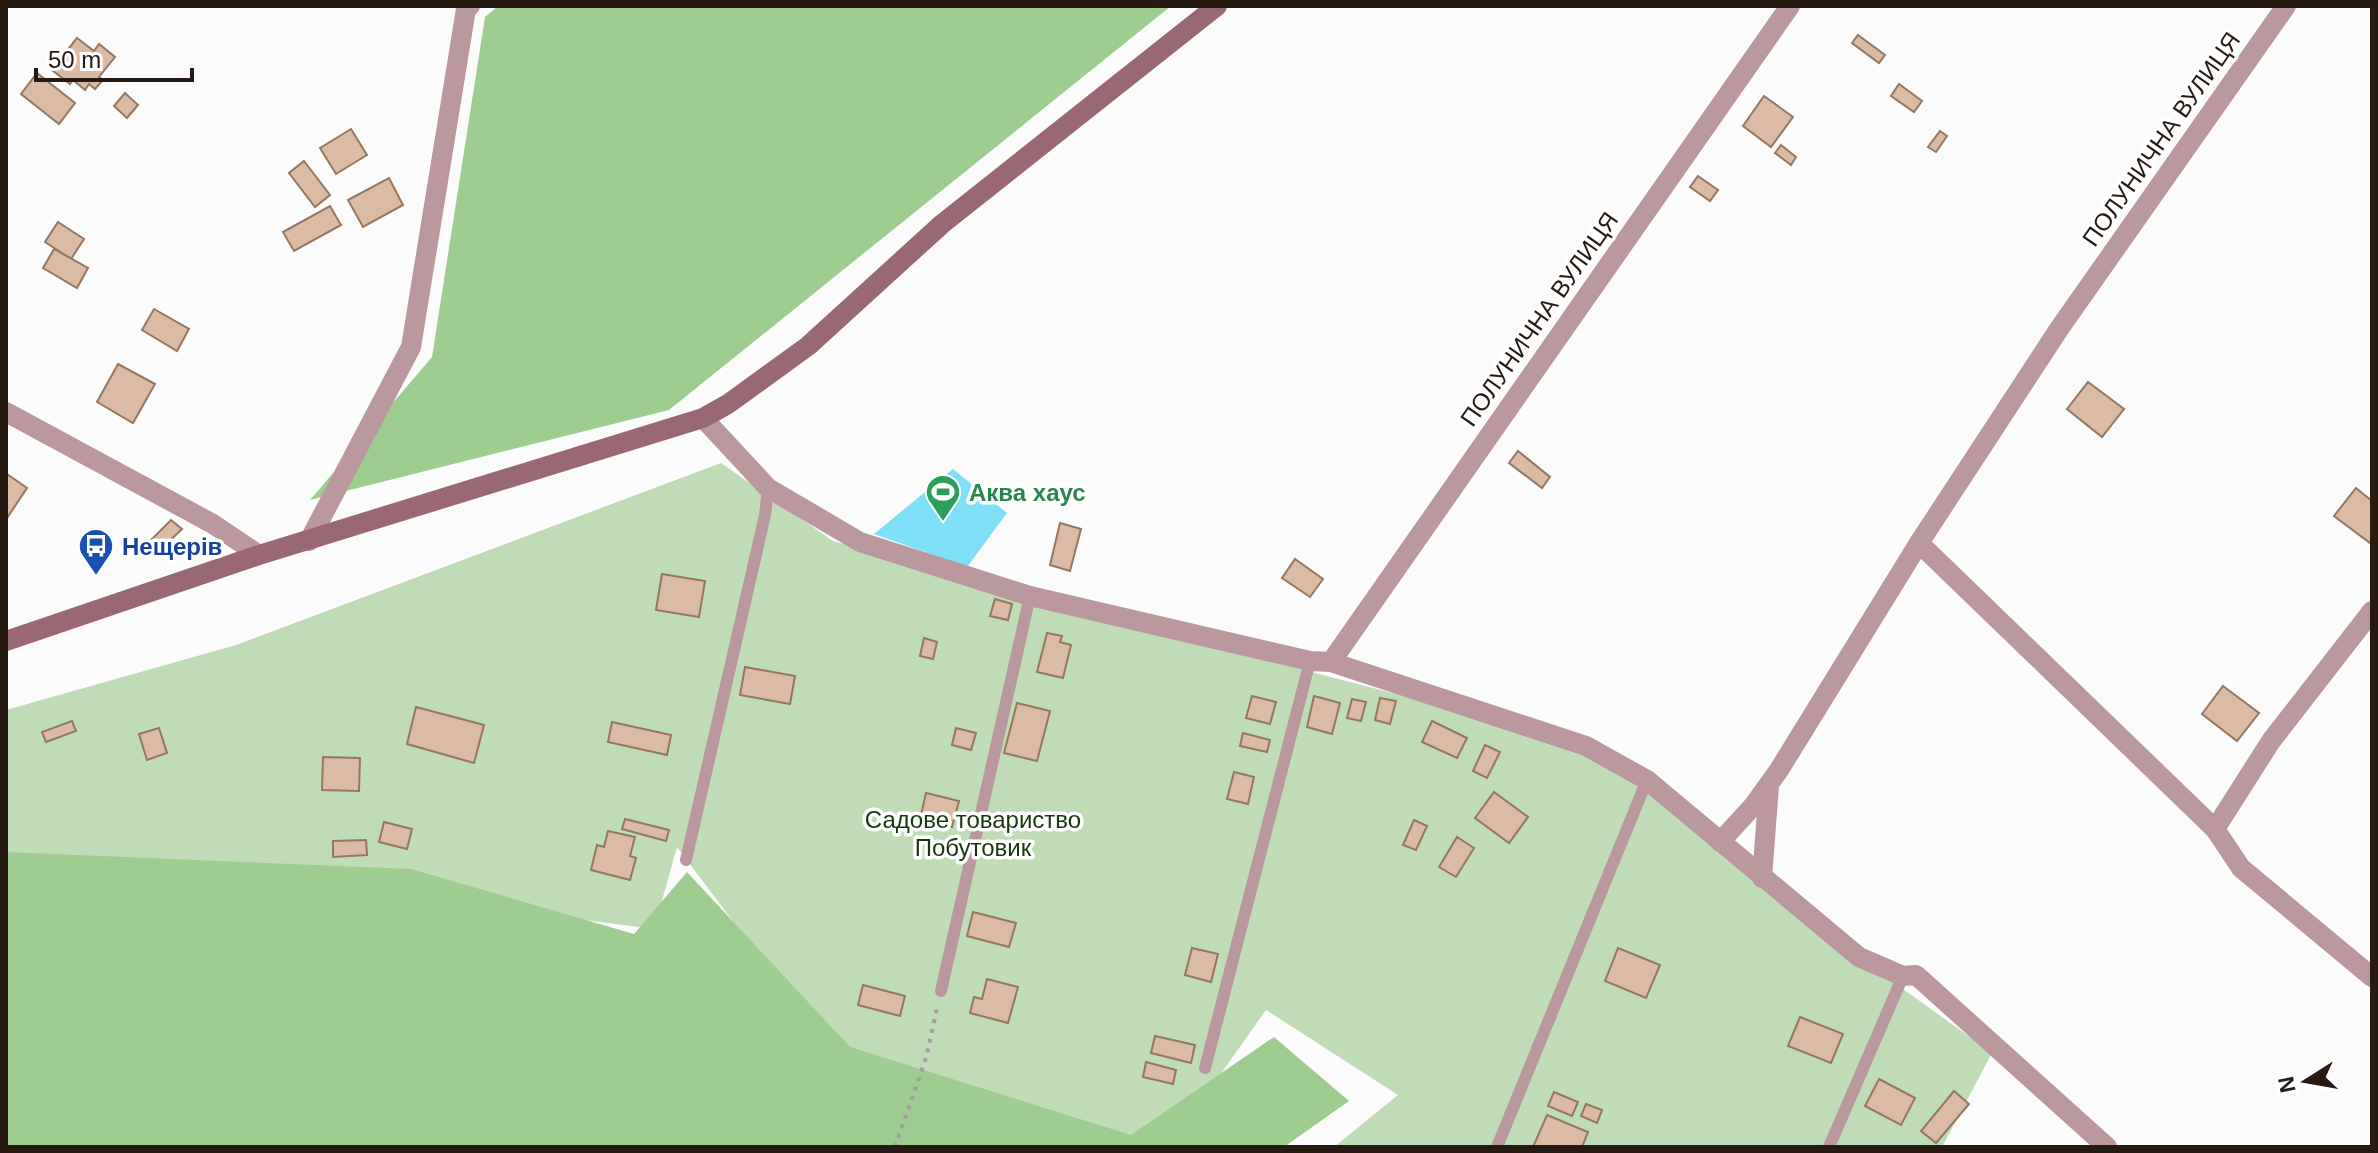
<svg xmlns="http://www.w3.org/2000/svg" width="2378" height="1153" viewBox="0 0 2378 1153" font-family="Helvetica,sans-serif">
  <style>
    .green { fill: #bfdcb7 }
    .forest { fill: #9ecd90 }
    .water { fill: #7fdff7 }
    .building { fill: #dcbba4; stroke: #957762; stroke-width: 2 }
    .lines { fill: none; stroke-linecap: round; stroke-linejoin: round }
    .path { stroke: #a49f9c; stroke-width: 4; stroke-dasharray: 4 6; stroke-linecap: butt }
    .service { stroke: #bb979e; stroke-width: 12 }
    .minor { stroke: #bb979e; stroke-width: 20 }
    .secondary { stroke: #9a6872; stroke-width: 20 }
    .labels { text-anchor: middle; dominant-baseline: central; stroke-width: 7; stroke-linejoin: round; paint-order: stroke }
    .street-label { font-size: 24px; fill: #261a12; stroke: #fff }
    .leisure-label { font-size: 24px; font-weight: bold; fill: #27864d; stroke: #fff; text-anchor: start }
    .transit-label { font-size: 24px; font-weight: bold; fill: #164399; stroke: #fff; text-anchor: start }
    .park-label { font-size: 24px; fill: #18370e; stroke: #fff }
  </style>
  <rect width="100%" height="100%" fill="#fbfbfb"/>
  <!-- green -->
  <polygon class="green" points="721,463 833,541 1192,641 1504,722 1617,768 1792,909 1992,1053 1942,1147 1334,1147 1398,1095 1266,1010 1169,1147 831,1051 677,847 654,929 222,873 6,862 6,710 236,645"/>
  <!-- forest -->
  <g class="forest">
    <polygon points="498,6 1171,6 669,410 310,500 432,357 485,17"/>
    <polygon points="6,852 411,869 634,934 687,872 850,1047 1131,1135 1274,1037 1349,1101 1284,1147 6,1147"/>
  </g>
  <!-- water -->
  <polygon class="water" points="953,469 1007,513 967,567 874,534"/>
  <!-- building -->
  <g class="building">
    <polygon points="1858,35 1885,55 1879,63 1852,43"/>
    <polygon points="77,38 94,51 99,44 115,57 99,77 103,80 95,89 89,84 85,90 73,80 70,84 52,70"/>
    <polygon points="37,73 75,103 59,124 21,94"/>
    <polygon points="1899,84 1922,101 1914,112 1891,96"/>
    <polygon points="125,93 138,105 127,118 114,106"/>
    <polygon points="1764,96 1793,117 1771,147 1743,126"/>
    <polygon points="351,129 367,155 336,174 320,148"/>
    <polygon points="1940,131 1947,136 1936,152 1928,147"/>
    <polygon points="1781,145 1796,157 1791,165 1775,153"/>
    <polygon points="304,161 330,195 315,207 289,173"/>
    <polygon points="1698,176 1718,190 1710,201 1690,187"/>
    <polygon points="389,178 403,205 363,227 348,200"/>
    <polygon points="330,206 341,225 294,251 283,232"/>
    <polygon points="58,222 84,239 71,259 45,242"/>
    <polygon points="54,249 88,268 77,288 43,268"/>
    <polygon points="154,309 189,329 177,351 142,330"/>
    <polygon points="118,364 155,384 133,423 97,402"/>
    <polygon points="2088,382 2124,409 2102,437 2067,409"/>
    <polygon points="1518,451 1550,477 1542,488 1509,463"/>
    <polygon points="7,474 27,488 7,518 6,475"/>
    <polygon points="2356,488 2372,501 2372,540 2370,543 2334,516"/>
    <polygon points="171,520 182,529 159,551 150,541"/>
    <polygon points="1060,523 1081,529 1070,571 1050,565"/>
    <polygon points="1295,559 1323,579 1310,597 1282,578"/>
    <polygon points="662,574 705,581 699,617 656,610"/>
    <polygon points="995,599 1012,604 1008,620 990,616"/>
    <polygon points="1047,633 1062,636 1060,642 1071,645 1063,678 1037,672"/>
    <polygon points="924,638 937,642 933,659 920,656"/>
    <polygon points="745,667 795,676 790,704 740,695"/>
    <polygon points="2223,686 2259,713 2237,741 2202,714"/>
    <polygon points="1252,696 1276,702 1270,724 1246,718"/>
    <polygon points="1314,696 1340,703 1332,734 1307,727"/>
    <polygon points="1380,698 1396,701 1390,724 1375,720"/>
    <polygon points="1352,699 1366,702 1361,721 1347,718"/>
    <polygon points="1017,703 1050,711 1037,761 1004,753"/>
    <polygon points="416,707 484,725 474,763 407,744"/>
    <polygon points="72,721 76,731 46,742 42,732"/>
    <polygon points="1432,721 1467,738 1457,758 1422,742"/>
    <polygon points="612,722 671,735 667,755 608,742"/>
    <polygon points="159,728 167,753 147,760 139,734"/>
    <polygon points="956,728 976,733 971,750 952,745"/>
    <polygon points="1243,733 1270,740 1267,752 1240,746"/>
    <polygon points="1485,745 1500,752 1487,778 1473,771"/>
    <polygon points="323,757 360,758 359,791 322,790"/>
    <polygon points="1234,772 1254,777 1248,804 1227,799"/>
    <polygon points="1494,792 1528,817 1509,843 1475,818"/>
    <polygon points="926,793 959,801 952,827 920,819"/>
    <polygon points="625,819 669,830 666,841 622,829"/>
    <polygon points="1414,820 1427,826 1416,850 1403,845"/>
    <polygon points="384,822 412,829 407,849 379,842"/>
    <polygon points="608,831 635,837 630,856 636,858 630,880 591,870 597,845 604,847"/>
    <polygon points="1457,837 1474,848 1456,877 1439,867"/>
    <polygon points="366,840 367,855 333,857 333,841"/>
    <polygon points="973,912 1016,923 1009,947 967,936"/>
    <polygon points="1192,948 1218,954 1211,982 1185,975"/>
    <polygon points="1618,948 1660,965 1646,998 1605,981"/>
    <polygon points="987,979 1018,987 1008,1023 970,1013 974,997 982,999"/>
    <polygon points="863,985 905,996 900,1016 858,1005"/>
    <polygon points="1800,1017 1843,1034 1831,1063 1788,1046"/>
    <polygon points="1155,1036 1195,1045 1191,1063 1151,1053"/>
    <polygon points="1146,1062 1176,1070 1173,1084 1143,1077"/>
    <polygon points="1879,1079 1915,1098 1901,1125 1865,1106"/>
    <polygon points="1954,1091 1969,1104 1936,1143 1921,1131"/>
    <polygon points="1554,1092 1578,1102 1572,1116 1548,1106"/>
    <polygon points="1586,1104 1602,1110 1597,1123 1581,1116"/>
    <polygon points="1547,1115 1588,1132 1582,1147 1533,1147"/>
  </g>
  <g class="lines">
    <!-- path -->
    <polyline class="path" points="895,1147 926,1058 938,1004"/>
    <!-- service -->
    <g class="service">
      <polyline points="686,860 765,515 768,488"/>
      <polyline points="941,991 1030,596"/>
      <polyline points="1205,1068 1310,661"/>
      <polyline points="1497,1147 1647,780"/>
      <polyline points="1829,1147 1903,976"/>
    </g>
    <!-- minor -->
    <g class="minor">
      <polyline points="6,412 213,524 259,555"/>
      <polyline points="703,418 768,488 860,542 1030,596 1310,661 1331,662 1586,746 1647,780 1859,957 1903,976 1916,975 2107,1147"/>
      <polyline points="309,541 411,347 466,9 470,6"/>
      <polyline points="1919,543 2215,829 2241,868 2372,977"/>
      <polyline points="1331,662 1790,6"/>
      <polyline points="2215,829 2271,741 2372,611"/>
      <polyline points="1720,842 1753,806 1779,770 1919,543 2059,329 2286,6"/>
      <polyline points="1762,878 1769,786"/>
    </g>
    <!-- secondary -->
    <polyline class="secondary" points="6,641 259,555 703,418 728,404 808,346 942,224 1217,6"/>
  </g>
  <!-- icons -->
  <defs>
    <symbol id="stadium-pin" viewBox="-11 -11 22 30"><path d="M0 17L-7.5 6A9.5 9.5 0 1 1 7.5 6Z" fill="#2e9e5b" stroke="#fff"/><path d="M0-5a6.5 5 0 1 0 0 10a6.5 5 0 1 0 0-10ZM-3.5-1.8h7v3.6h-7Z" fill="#fff"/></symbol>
    <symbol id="bus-pin" viewBox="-11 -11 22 30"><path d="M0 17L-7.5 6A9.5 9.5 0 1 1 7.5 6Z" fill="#1a4fb4" stroke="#fff"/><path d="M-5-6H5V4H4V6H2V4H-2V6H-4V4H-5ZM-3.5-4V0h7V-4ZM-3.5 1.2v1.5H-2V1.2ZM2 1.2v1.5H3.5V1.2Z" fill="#fff"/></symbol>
  </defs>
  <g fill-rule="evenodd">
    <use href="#stadium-pin" x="923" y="472" width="40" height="54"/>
    <use href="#bus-pin" x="76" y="526" width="40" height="54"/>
  </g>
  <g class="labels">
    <!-- street labels -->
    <g class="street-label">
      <text transform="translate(2161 139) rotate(-55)">ПОЛУНИЧНА ВУЛИЦЯ</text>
      <text transform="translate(1539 319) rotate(-55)">ПОЛУНИЧНА ВУЛИЦЯ</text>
    </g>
    <!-- leisure labels -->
    <g class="leisure-label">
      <text x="969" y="492">Аква хаус</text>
    </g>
    <!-- transit labels -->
    <g class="transit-label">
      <text x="122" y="546">Нещерів</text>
    </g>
    <!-- park labels -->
    <g class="park-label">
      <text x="973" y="819">Садове товариство<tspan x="973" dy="28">Побутовик</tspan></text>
    </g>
  </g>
  <!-- border -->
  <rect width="2378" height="1153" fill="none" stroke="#261a12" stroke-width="16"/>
  <!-- north arrow -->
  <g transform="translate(2306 1081) rotate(259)" stroke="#ffffff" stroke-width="6" paint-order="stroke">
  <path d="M0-6L14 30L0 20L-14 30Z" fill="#261a12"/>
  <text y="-12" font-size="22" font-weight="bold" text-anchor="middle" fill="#261a12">N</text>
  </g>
  <!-- scale -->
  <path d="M36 68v12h156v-12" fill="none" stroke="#261a12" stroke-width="4"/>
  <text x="48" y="68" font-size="24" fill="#261a12" stroke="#ffffff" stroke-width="6" paint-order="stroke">50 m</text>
</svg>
